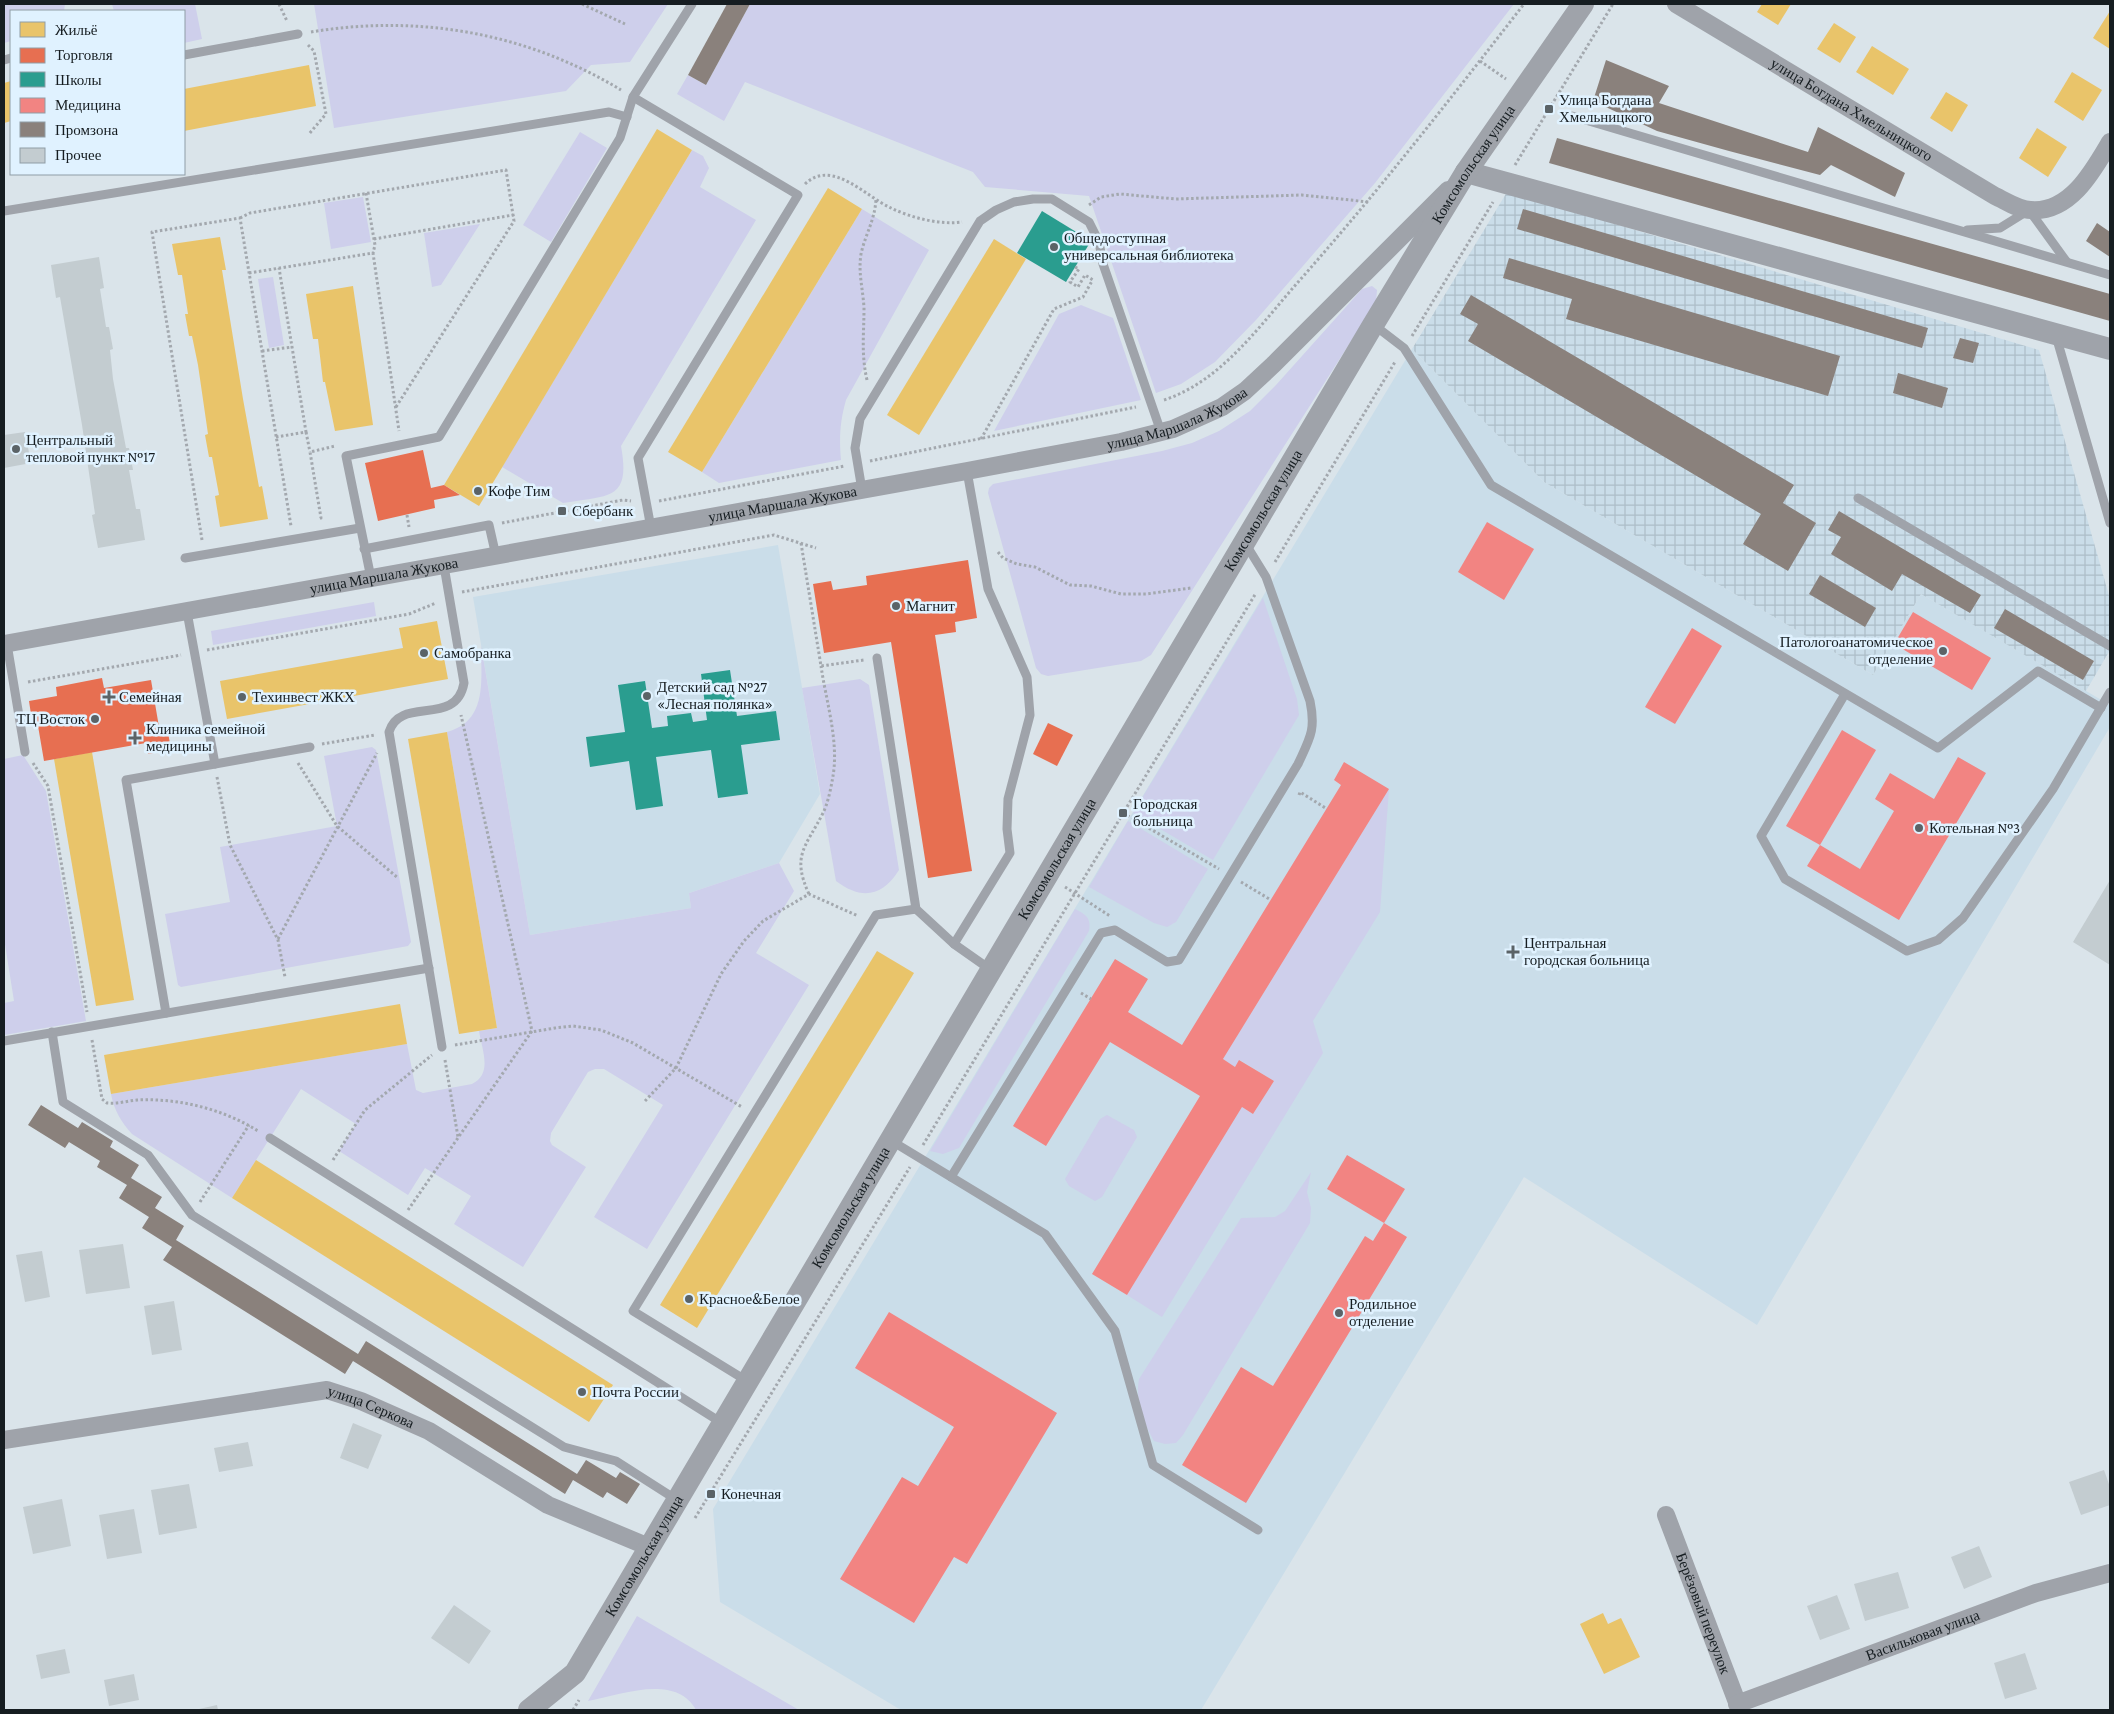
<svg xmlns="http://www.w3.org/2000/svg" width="2114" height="1714" viewBox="0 0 2114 1714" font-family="'Crimson Pro',serif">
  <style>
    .built { fill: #cadde9 }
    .industrial { fill: url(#industrial-grid) }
    .green { fill: #cecfeb }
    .homes { fill: #e9c46a }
    .shops { fill: #e76f51 }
    .schools { fill: #2a9d8f }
    .health { fill: #f28482 }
    .industry { fill: #8a817c }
    .building { fill: #c3ccd0 }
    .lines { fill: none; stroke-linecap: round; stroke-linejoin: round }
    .path { stroke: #a3a8ae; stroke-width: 3; stroke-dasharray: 2.5 2.5; stroke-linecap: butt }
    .service { stroke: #9fa3aa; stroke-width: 9 }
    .minor { stroke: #9fa3aa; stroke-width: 18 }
    .tertiary { stroke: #9fa3aa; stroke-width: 22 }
    .poi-dot { fill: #5b6367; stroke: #e0f2ff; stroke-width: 2 }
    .labels { text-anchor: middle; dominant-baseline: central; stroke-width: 5; stroke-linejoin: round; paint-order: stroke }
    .poi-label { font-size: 15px; fill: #161d21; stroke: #e0f2ff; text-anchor: start }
    .street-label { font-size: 15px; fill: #161d21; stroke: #e0f2ff }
  </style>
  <defs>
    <pattern id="industrial-grid" width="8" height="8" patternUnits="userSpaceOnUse" patternTransform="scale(1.25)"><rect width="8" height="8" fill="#cadde9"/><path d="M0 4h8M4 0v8" fill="none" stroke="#adbdc8"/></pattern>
  </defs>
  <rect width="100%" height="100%" fill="#dae4ea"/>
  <!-- built -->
  <g class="built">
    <polygon points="1412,349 1544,482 1873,675 1921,594 2110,705 2110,727 1757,1325 1524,1177 1201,1710 901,1710 720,1602 713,1509"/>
    <polygon points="778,545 820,794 779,863 689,893 691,908 530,935 473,597"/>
  </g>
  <!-- industrial -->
  <polygon class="industrial" points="1507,192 2039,350 2110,599 2110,650 2086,691 1921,594 1873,675 1544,482 1412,349"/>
  <!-- green -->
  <g class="green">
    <polygon points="4,4 65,4 64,11 11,11 11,41 4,43"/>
    <polygon points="112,4 195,4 202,39 184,43 184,11 114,11"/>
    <polygon points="314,4 668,4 630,62 591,65 566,91 334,128"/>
    <polygon points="750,4 1514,4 1375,183 1256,320 1215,362 1181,384 1156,393 1089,196 985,187 973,172 745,82 724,121 677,94 688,75 706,85"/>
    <polygon points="580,132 607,148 551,242 523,225"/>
    <path d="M692 150 703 156 709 168 700 187 756 220 621 446C631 501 609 495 563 503L502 467Z"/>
    <polygon points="363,197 371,242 331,249 324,203"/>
    <path d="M862 209 929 250 846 400C840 421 839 438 841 460L719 483 702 472Z"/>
    <polygon points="480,224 441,285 432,287 424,233"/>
    <polygon points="273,277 284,345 269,348 258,279"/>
    <polygon points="1372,286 1377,290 1376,302 1151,655 1141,661 1048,676 1041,674 1036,668 988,493 989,488 993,484 1162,451 1192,443 1219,431 1250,411 1276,385 1362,289"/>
    <polygon points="1081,305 1113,318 1141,400 994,431 1059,314"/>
    <polygon points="1263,598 1297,699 1299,715 1213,860 1133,813"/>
    <polygon points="374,602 376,616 213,645 211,631"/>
    <path d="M481 645 530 935 691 908 689 893 779 863 794 891 756 953 809 985 647 1249 594 1217 663 1105 604 1069H595L588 1072 551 1133 550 1141 552 1145 586 1167 523 1267 454 1224 471 1196 425 1168 408 1195 339 1151 356 1124 301 1089 232 1198 132 1134C121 1122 114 1110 111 1094L407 1044 416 1090 423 1093 472 1084C493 1074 482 1050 479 1031L497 1028 447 732C488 721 481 680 481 645Z"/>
    <path d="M860 679 869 685 899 870C882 897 861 900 836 881L802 688Z"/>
    <polygon points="372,747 376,750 411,942 408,946 181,987 178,985 165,914 230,902 220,847 337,826 324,756"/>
    <polygon points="23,755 46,791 86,1021 4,1035 4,1003 14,1001 4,938 4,759"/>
    <polygon points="1389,789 1380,912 1313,1021 1323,1053 1162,1317 1127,1295 1242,1107 1253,1114 1274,1081 1240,1060 1235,1067 1223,1059"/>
    <polygon points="1128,821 1208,869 1176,922 1167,927 1154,923 1089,887"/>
    <path d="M1075 909C1087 915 1091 918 1089 931L959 1148 943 1154 930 1151Z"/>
    <polygon points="1107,1115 1134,1130 1137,1137 1102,1197 1095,1201 1069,1186 1065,1179 1100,1119"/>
    <path d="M1311 1172 1307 1192 1311 1208 1310 1223 1183 1435 1176 1443 1165 1444 1154 1441C1143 1422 1135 1400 1139 1379L1241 1218 1275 1217 1285 1211Z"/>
    <path d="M637 1616 799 1710H696C676 1673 620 1695 588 1701Z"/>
  </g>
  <!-- homes -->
  <g class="homes">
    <polygon points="1762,4 1791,4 1778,25 1757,12"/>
    <polygon points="2110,11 2110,49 2093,38"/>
    <polygon points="1834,23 1856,37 1840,63 1817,49"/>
    <polygon points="1872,46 1909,69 1893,95 1856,72"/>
    <polygon points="309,65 316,106 184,131 184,89"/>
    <polygon points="2072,72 2102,90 2083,121 2054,102"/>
    <polygon points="11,81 11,121 4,123 4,83"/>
    <polygon points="1946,92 1968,105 1952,132 1930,118"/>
    <polygon points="2037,128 2067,147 2048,177 2019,158"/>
    <polygon points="657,129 692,150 479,506 444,485"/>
    <polygon points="828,188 862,209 702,472 668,452"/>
    <polygon points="220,237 226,270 222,270 243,399 259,487 262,486 268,519 220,527 215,496 219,495 212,457 209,457 205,435 208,434 198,365 192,336 189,336 185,314 188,314 182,275 178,275 172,244"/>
    <polygon points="994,239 1026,259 919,435 887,415"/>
    <polygon points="353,286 373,425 335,431 325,382 323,382 318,339 313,339 306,294"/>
    <polygon points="437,621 448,679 227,719 220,681 403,648 399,628"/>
    <polygon points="447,732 497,1028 459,1034 408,739"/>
    <polygon points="92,752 134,1000 96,1006 54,759"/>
    <polygon points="877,951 914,973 697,1328 660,1305"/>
    <polygon points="400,1004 407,1044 111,1094 104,1055"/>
    <polygon points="256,1160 613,1385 589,1422 232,1198"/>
    <polygon points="1603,1613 1608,1624 1621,1618 1640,1657 1604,1674 1580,1624"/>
  </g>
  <!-- shops -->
  <g class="shops">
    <polygon points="423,450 431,488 444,485 460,495 434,500 435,508 378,521 365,463"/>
    <polygon points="968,560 977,618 955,622 956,632 935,635 972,871 928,878 891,642 824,653 813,584 831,581 833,590 867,585 866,576"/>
    <polygon points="102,678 104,688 151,680 159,727 167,726 171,750 148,754 146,743 44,761 37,720 32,721 29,701 57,696 56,687"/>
    <polygon points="1048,723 1073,735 1057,766 1033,754"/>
  </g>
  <!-- schools -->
  <g class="schools">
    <polygon points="1042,211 1091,241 1066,282 1017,253"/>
    <polygon points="730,670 737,716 776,711 780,740 741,745 748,794 718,798 711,750 656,757 663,806 636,810 629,761 590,767 586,737 625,732 618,685 645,681 652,728 668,726 667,716 691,713 693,722 707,720 701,674"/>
  </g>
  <!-- health -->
  <g class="health">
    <polygon points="1487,522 1534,549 1504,600 1458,572"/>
    <polygon points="1913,612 1991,658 1972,690 1894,644"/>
    <polygon points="1692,628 1722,646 1675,724 1645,707"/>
    <polygon points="1842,730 1876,750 1820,845 1786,826"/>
    <polygon points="1958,757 1986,773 1899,920 1807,866 1820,845 1860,869 1894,811 1875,799 1890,773 1934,799"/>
    <polygon points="1344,762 1389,789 1223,1059 1235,1067 1239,1060 1274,1081 1253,1114 1242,1107 1127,1295 1092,1274 1200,1096 1110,1042 1046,1146 1013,1126 1115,959 1148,979 1128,1012 1182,1045 1341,785 1334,780"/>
    <polygon points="1347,1155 1405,1189 1384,1223 1327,1189"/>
    <polygon points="1384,1223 1407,1237 1246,1503 1182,1465 1241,1367 1273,1386 1365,1236 1373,1241"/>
    <polygon points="889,1312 1057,1413 967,1564 954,1557 914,1623 840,1579 902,1477 918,1486 954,1427 855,1368"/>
  </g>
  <!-- industry -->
  <g class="industry">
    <polygon points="727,4 750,4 706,85 688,75"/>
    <polygon points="1606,60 1669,86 1659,103 1808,152 1818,127 1905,173 1895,197 1831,165 1820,175 1729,151 1657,131 1593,101"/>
    <polygon points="1557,138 2110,294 2110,321 1549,163"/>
    <polygon points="1523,209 1928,328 1922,348 1517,229"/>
    <polygon points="2097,223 2110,232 2110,257 2086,241"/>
    <polygon points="1509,258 1840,356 1828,396 1566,319 1572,299 1503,278"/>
    <polygon points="1471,295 1794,485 1783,503 1816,523 1788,571 1743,544 1761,514 1468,341 1478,324 1460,314"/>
    <polygon points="1960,338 1979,343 1973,363 1953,358"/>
    <polygon points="1898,373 1948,388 1942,408 1893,393"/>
    <polygon points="1839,511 1981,595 1970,613 1902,574 1892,591 1831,554 1841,537 1828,530"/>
    <polygon points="1820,575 1876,608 1865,627 1809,594"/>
    <polygon points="2005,609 2094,661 2083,680 1994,628"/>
    <polygon points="41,1105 78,1128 82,1122 113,1141 110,1147 139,1165 131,1178 162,1197 155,1208 184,1226 176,1240 358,1354 366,1341 577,1474 586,1460 616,1478 620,1472 640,1484 627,1504 607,1492 603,1498 573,1480 565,1494 353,1361 345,1374 163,1260 172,1247 142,1228 149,1217 119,1198 127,1185 97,1167 100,1161 69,1142 65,1148 28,1125"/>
  </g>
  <!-- building -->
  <g class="building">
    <polygon points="99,257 104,288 100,289 106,327 109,327 113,349 110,350 113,379 126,448 129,448 133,470 129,470 136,509 140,509 145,540 98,548 92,515 95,514 82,425 60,297 56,298 51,265"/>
    <polygon points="25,432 31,463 4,468 4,435"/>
    <polygon points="2110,880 2110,965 2073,942"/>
    <polygon points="123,1244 130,1288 86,1294 79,1250"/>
    <polygon points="42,1251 50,1297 25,1302 16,1255"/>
    <polygon points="174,1301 182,1350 152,1355 144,1306"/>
    <polygon points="353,1423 382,1435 368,1469 340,1458"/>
    <polygon points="248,1442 253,1466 219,1472 214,1448"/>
    <polygon points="2104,1470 2110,1487 2110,1505 2081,1515 2069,1482"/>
    <polygon points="189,1484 197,1528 159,1535 151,1490"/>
    <polygon points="62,1499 71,1546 33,1554 23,1507"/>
    <polygon points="134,1509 142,1553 107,1559 99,1515"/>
    <polygon points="1979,1546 1992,1577 1964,1589 1951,1557"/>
    <polygon points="1898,1572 1909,1608 1865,1621 1854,1584"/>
    <polygon points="1837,1595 1850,1629 1820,1640 1807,1606"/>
    <polygon points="454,1605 491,1631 469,1664 431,1638"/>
    <polygon points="65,1649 70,1673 41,1679 36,1655"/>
    <polygon points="2025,1653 2037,1689 2005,1699 1994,1663"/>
    <polygon points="134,1674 139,1700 109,1706 104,1680"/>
    <polygon points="217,1705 218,1710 199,1710 199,1709"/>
  </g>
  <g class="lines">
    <!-- path -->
    <g class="path">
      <polyline points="279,4 287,21"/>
      <polyline points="582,4 625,24"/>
      <path d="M311 32C419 14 527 33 621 90"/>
      <polyline points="308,45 314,51 326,114 309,134"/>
      <polyline points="1480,61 1506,79"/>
      <polyline points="1515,165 1613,4"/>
      <path d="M805 184C832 158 866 197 891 208 912 218 939 225 962 222"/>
      <polyline points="366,193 375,245 373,253"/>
      <polyline points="1089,205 1101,197 1120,194 1176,199 1302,195 1369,202"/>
      <polyline points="240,218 250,213 506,170 513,215 374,239"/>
      <polyline points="1075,267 1079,269 1070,282 1078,287 1085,275 1093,280"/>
      <polyline points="249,273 373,253 399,431"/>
      <polyline points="1412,336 1493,202"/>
      <polyline points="262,351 292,347"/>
      <path d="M867 380C861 354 864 334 864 308 863 289 858 273 861 254 865 235 875 220 876 199"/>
      <path d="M1164 400C1222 381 1260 325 1299 281 1378 192 1451 98 1524 4"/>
      <polyline points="396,407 514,221 513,215"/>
      <polyline points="306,432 310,452"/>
      <polyline points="276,437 306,432 279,268"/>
      <polyline points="981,439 1054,309 1083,297 1092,281"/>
      <polyline points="870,461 1136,407"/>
      <polyline points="659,501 845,466"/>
      <polyline points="407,515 409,527"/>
      <polyline points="320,518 321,518 310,452 335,446"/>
      <polyline points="502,523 623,500 631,501"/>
      <polyline points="202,540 152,232 240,218 291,526"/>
      <polyline points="801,543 821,666 864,660"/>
      <polyline points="998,552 1003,558 1017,564 1035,567 1070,585 1091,586 1121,594 1146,594 1191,588"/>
      <polyline points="1275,562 1395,362"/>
      <polyline points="462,592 774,535 816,548"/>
      <polyline points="207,650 409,614 436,603"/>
      <polyline points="28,682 181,655"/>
      <polyline points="322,744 375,735"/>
      <polyline points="33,763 48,786 87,1012"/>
      <polyline points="298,763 337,826 398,878"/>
      <polyline points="217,777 230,845 278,940 285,977"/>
      <polyline points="1299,795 1300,792 1327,809"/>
      <polyline points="1123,813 1219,869"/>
      <polyline points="1241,882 1271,900"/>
      <polyline points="1065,887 1110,916"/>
      <path d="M809 894C791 855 806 847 823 813 828 803 831 788 833 776 839 741 826 701 821 666"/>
      <polyline points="278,939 377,753"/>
      <polyline points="1081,993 1091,999"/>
      <path d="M92 1040 102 1099 107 1103C117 1104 127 1101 137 1100 179 1098 223 1109 258 1131"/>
      <polyline points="455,1045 555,1028 573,1026 601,1030 633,1043 742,1107"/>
      <polyline points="445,1060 458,1137"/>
      <polyline points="645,1101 676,1068 721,974 744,941 763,921 809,894 858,916"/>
      <polyline points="923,1145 1256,593"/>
      <polyline points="333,1160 365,1110 432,1055"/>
      <polyline points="200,1202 249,1125"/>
      <polyline points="408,1210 532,1031 461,715"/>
      <polyline points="695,1518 910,1167"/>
      <polyline points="573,1710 579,1700"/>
    </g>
    <!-- service -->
    <g class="service">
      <polyline points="184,55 298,34"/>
      <polyline points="4,60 11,58"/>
      <polyline points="1572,116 2110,275"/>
      <polyline points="4,211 609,112 627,117"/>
      <polyline points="1967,230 2000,228 2029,210 2066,261"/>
      <polyline points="1374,325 1404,348 1491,485 1938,748 2038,671 2101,708"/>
      <polyline points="2056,336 2110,523"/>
      <polyline points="862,490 855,448 860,419 980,221 996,210 1014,202 1033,199 1052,199 1089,222 1099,242 1103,264 1161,432"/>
      <polyline points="1858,498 2110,646"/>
      <polyline points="651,528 638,458 798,195 633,97 692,4"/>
      <polyline points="364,549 489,525 496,556"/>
      <polyline points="185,558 360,528"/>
      <polyline points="371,578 346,456 439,437 620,138 633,97"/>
      <polyline points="187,612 215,764"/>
      <polyline points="7,644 25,752"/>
      <polyline points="877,658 916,909 954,944 991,970"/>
      <polyline points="1845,694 1761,836 1785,879 1907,951 1938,940 1963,918 2053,789 2110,692"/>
      <polyline points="954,944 1010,853 1007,829 1008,799 1030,715 1027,677 988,589 967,471"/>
      <polyline points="166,1013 126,780 310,747"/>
      <polyline points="52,1032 63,1102 148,1155 192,1215 564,1447 616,1461 677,1500"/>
      <polyline points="4,1041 429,968"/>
      <path d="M442 1047 389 732C400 695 456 728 464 683L444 566"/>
      <polyline points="270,1138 722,1423"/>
      <polyline points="890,1140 1045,1234 1115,1331 1153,1465 1258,1530"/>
      <path d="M951 1177 1101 933 1115 930 1167 962 1179 960 1298 764C1310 738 1316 730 1310 701L1266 577 1245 543"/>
      <polyline points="747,1381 633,1311 876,915 916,909"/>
    </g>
    <!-- minor -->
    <g class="minor">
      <path id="s1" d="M1676 4 1995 196C2006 201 2019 210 2031 210 2070 213 2093 171 2110 142"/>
      <path id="s2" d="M4 644 967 471 1121 442 1173 429 1222 407 1245 391 1274 364 1448 190"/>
      <path id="s3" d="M4 1440 327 1390 361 1401 429 1431 548 1505 649 1547"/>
      <path id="s4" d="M1666 1515 1740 1710"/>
      <path id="s5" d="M1737 1704 2036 1593 2110 1573"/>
    </g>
    <!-- tertiary -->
    <g class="tertiary">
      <polyline points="1466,172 2110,349"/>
      <path id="s6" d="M529 1710 575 1673 1373 325 1466 172 1583 4"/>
    </g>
  </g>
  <!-- markers -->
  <g class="poi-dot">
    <rect x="1544" y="104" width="10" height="10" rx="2.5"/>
    <circle cx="1054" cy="247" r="5"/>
    <circle cx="16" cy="449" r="5"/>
    <circle cx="478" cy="491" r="5"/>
    <rect x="557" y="506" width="10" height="10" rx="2.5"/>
    <circle cx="896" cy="606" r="5"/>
    <circle cx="1943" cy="651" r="5"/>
    <circle cx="424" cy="653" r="5"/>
    <circle cx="647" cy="696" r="5"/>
    <path d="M106.5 689.5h5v5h5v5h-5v5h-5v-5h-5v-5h5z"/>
    <circle cx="242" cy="697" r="5"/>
    <circle cx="95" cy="719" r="5"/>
    <path d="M132.5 730.5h5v5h5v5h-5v5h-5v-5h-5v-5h5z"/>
    <rect x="1118" y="808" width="10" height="10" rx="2.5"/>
    <circle cx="1919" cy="828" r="5"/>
    <path d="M1510.5 944.5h5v5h5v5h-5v5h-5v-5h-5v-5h5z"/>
    <circle cx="689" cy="1299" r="5"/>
    <circle cx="1339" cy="1313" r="5"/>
    <circle cx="582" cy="1392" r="5"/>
    <rect x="706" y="1489" width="10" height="10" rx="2.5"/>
  </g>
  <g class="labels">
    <!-- poi labels -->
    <g class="poi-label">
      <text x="1559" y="100">Улица Богдана<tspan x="1559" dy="17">Хмельницкого</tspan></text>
      <text x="1064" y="238">Общедоступная<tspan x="1064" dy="17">универсальная библиотека</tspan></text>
      <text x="26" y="440">Центральный<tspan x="26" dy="17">тепловой пункт №17</tspan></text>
      <text x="488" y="491">Кофе Тим</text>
      <text x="572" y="511">Сбербанк</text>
      <text x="906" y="606">Магнит</text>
      <text x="1933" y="642" text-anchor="end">Патологоанатомическое<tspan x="1933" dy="17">отделение</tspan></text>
      <text x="434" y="653">Самобранка</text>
      <text x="657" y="687">Детский сад №27<tspan x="657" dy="17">«Лесная полянка»</tspan></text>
      <text x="119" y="697">Семейная</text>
      <text x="252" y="697">Техинвест ЖКХ</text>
      <text x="85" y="719" text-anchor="end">ТЦ Восток</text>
      <text x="146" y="729">Клиника семейной<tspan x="146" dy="17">медицины</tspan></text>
      <text x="1133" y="804">Городская<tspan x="1133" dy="17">больница</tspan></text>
      <text x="1929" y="828">Котельная №3</text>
      <text x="1524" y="943">Центральная<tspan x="1524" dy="17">городская больница</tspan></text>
      <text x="699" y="1299">Красное&amp;Белое</text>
      <text x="1349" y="1304">Родильное<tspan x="1349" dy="17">отделение</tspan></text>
      <text x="592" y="1392">Почта России</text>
      <text x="721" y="1494">Конечная</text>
    </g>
    <!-- street labels -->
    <g class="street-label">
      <text stroke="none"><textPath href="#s1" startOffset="205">улица Богдана Хмельницкого</textPath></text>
      <text stroke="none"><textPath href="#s6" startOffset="1815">Комсомольская улица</textPath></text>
      <text stroke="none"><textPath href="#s2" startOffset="1196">улица Маршала Жукова</textPath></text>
      <text stroke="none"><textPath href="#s2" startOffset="791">улица Маршала Жукова</textPath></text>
      <text stroke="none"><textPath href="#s6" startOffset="1410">Комсомольская улица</textPath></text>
      <text stroke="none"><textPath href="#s2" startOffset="386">улица Маршала Жукова</textPath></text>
      <text stroke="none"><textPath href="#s6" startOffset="1005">Комсомольская улица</textPath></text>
      <text stroke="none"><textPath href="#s6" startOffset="600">Комсомольская улица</textPath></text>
      <text stroke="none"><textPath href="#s3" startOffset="374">улица Серкова</textPath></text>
      <text stroke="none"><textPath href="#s6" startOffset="195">Комсомольская улица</textPath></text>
      <text stroke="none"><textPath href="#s4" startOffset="105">Берёзовый переулок</textPath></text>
      <text stroke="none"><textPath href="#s5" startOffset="198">Васильковая улица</textPath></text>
    </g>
  </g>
  <!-- border -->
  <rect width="2114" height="1714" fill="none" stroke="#161d21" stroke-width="10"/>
  <!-- legend -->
  <rect x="10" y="10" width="175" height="165" fill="#e0f2ff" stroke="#8f9da6"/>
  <rect x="20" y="22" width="25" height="15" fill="#e9c46a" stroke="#8f9da6"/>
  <text x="55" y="35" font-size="15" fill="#161d21">Жильё</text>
  <rect x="20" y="48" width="25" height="15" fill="#e76f51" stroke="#8f9da6"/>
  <text x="55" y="60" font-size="15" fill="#161d21">Торговля</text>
  <rect x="20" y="72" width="25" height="15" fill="#2a9d8f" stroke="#8f9da6"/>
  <text x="55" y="85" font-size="15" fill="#161d21">Школы</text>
  <rect x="20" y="98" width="25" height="15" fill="#f28482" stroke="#8f9da6"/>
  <text x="55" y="110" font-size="15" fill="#161d21">Медицина</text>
  <rect x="20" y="122" width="25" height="15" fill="#8a817c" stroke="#8f9da6"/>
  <text x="55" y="135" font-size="15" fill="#161d21">Промзона</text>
  <rect x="20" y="148" width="25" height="15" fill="#c3ccd0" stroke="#8f9da6"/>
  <text x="55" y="160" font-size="15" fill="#161d21">Прочее</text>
</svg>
